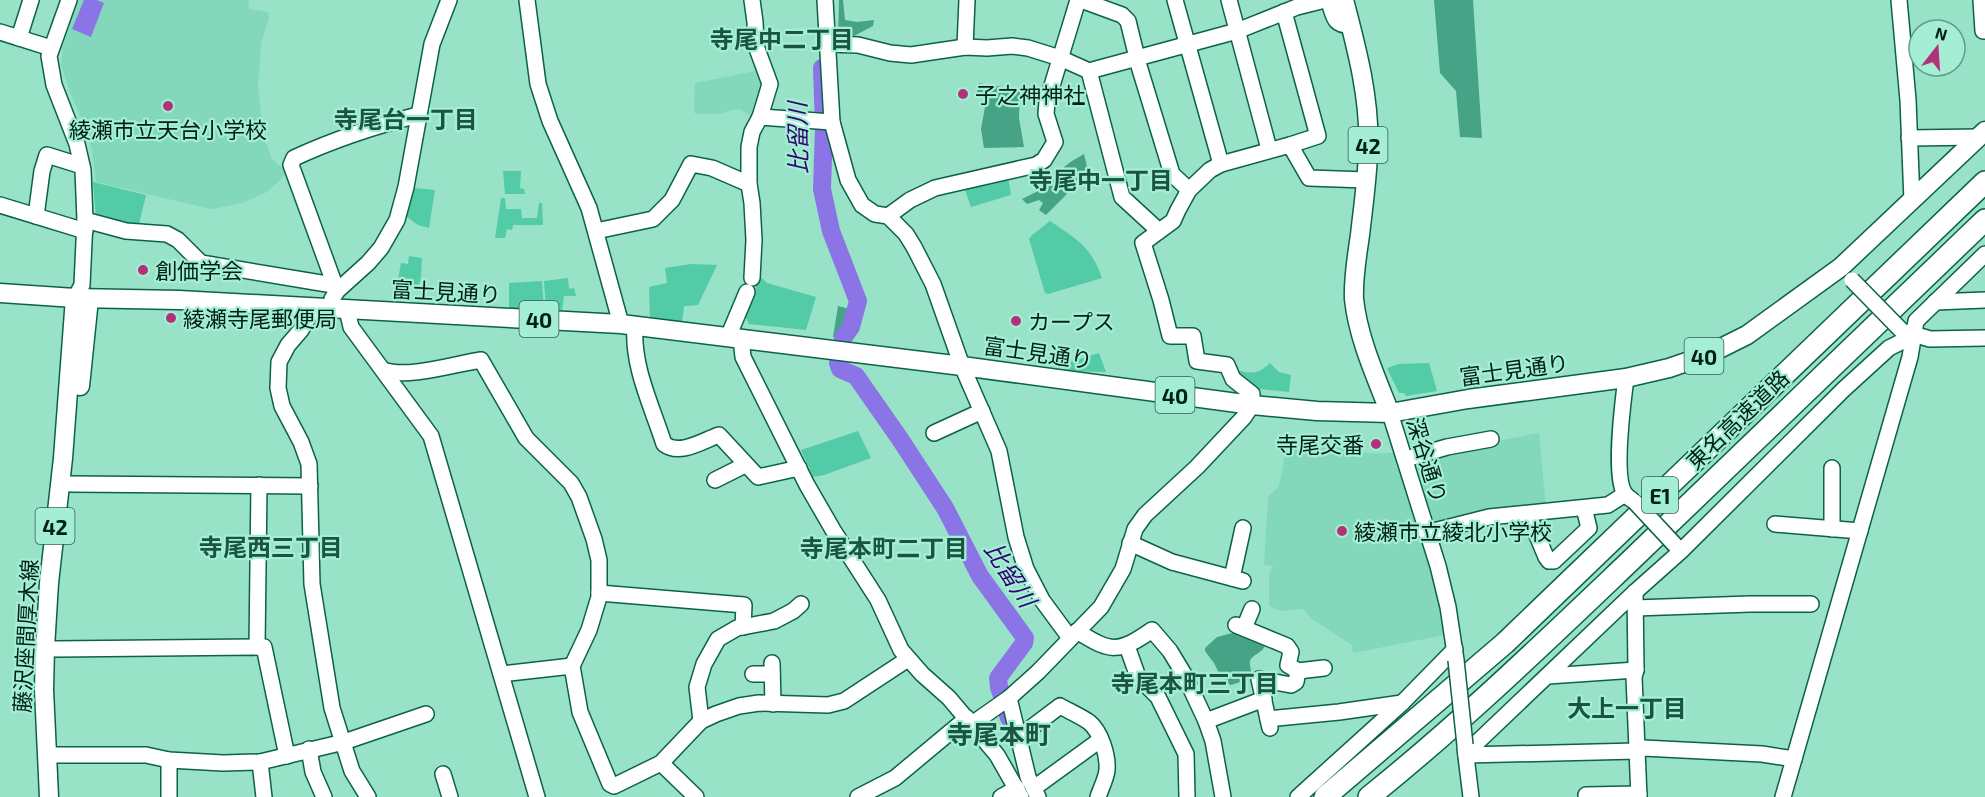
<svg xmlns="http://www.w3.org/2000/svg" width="1985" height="797" viewBox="0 0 1985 797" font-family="'Exo 2','Noto Sans JP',sans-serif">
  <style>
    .built { fill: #83d7ba }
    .green { fill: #52cba6 }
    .forest { fill: #46a386 }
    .water { fill: #8b74e6 }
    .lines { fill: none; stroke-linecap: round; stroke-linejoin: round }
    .river { stroke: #8b74e6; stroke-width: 18 }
    .minor-casing { stroke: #0c614b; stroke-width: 18 }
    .major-casing { stroke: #0c614b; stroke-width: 21 }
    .highway-casing { stroke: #0c614b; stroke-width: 24 }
    .minor { stroke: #fff; stroke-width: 15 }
    .major { stroke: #fff; stroke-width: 18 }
    .highway { stroke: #fff; stroke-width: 21 }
    .minor-bridge-casing { stroke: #0c614b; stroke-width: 18; stroke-linecap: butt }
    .minor-bridge { stroke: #fff; stroke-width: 15 }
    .poi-dot { fill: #b2317b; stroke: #a4efd4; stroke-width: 2 }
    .labels { text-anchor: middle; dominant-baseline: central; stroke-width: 4.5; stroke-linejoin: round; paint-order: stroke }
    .shield { fill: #a4efd4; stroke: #325e50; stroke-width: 1.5 }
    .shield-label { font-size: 21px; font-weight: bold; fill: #012017 }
    .poi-label { font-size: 22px; fill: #012017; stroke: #a4efd4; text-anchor: start }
    .street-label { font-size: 22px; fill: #012017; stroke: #a4efd4 }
    .neighbourhood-label { font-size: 24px; font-weight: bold; fill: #1a5443; stroke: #a4efd4 }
    .water-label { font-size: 24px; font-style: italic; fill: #300671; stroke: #a4efd4 }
    .quarter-label { font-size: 26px; font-weight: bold; fill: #1a5443; stroke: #a4efd4 }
  </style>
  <rect width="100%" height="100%" fill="#98e2c7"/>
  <!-- built -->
  <g class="built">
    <polygon points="78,0 248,0 249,9 268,12 269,18 261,43 258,87 264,138 272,159 284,169 285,174 277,183 267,192 242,203 211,209 96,182 92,151 86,129 71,95 61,65 63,46"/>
    <polygon points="761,70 765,83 753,117 740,109 728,111 720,114 696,114 694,112 695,83"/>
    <polygon points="1539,433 1546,509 1435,528 1415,460 1444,451"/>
    <polygon points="1291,437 1313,445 1329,447 1340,446 1356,437 1356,453 1394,453 1436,588 1445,635 1353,653 1352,645 1312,619 1303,609 1281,611 1269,606 1269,574 1273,566 1264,565 1268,497 1279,486 1286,450"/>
  </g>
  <!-- green -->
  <g class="green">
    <polygon points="503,171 521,171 520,188 524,189 525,194 505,194"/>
    <polygon points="1008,178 1011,195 971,207 964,187"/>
    <polygon points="93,182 146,195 139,224 135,227 96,218"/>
    <polygon points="414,188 435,190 429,228 418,225 406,216"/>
    <polygon points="501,198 505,198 506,209 521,209 522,218 537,218 539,203 542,203 543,225 513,225 512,230 507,229 505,238 495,238"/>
    <path d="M1050 221C1076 239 1091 246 1102 278L1048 294 1045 293 1029 239 1031 236Z"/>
    <polygon points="409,256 422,258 421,277 419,285 397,286 401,263 408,264"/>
    <polygon points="691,264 717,265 698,305 684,306 682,323 650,318 649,287 667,283 665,268"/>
    <polygon points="568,278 569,289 574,288 576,296 564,296 562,310 546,308 544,281"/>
    <polygon points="762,278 767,283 816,297 806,330 749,324 745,316 756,291 756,281"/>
    <polygon points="542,281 544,310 509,308 509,283"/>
    <polygon points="1099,353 1106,372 1066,371 1064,364"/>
    <path d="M1270 363 1279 372 1291 375 1289 392 1259 389 1236 373 1237 370C1252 374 1259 374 1270 363Z"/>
    <polygon points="1429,363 1437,391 1406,396 1404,393 1399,393 1387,368 1399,364"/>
    <polygon points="858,431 871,458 824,475 813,477 801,450"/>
  </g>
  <!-- forest -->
  <g class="forest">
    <polygon points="839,0 843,0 845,20 857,22 874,20 873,26 850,38 838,38"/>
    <polygon points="1434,0 1473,0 1482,138 1460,137 1456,91 1440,73"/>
    <polygon points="979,83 1020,90 1019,118 1024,147 984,148 981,129 987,96 977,93"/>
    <path d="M1084 154 1087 167 1065 196 1046 215 1039 210 1043 203 1039 200 1027 204 1022 199 1040 190V186L1052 183C1057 169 1072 161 1084 154Z"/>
    <polygon points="838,306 853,310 843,340 833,337"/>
    <path d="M1240 631 1267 641C1263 655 1253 653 1250 661 1249 665 1252 672 1251 676L1247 680 1231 685 1223 681 1214 663 1205 651V648L1217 637Z"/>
  </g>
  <!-- water -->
  <polygon class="water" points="84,0 97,0 104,3 91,37 72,29"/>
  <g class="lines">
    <!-- river -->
    <g class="river">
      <polyline points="822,68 824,128 822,189 831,231 858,301 851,327 843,338"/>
      <polyline points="838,363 840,369 856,376 900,439 945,508 980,576 1025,638 1024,643 998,678 999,687 1009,718"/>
    </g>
    <defs>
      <g id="minor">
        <polyline points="69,0 49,56 54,85 77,144 83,170 85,220 82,285 75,298"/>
        <polyline points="527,0 538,84 550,121 589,208 621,324"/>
        <polyline points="752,0 755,22 756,46 770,84 760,117 752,132 749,147 749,184 752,203 754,240 752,278"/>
        <polyline points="825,0 832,122 848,180 862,205 875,214 888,216 906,234 914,247 933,284 962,366 999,451 1016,537 1026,569 1042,600 1070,638"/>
        <polyline points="1081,0 1122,15 1128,21 1139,66 1172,174 1189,190"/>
        <polyline points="1175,0 1221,164"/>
        <polyline points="1229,0 1269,149"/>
        <path d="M1326 0 1329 2C1334 16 1333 26 1351 25"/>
        <polyline points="1899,0 1908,100 1912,201"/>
        <polyline points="1981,0 1983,31 1985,31"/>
        <polyline points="1284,12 1318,136 1290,145"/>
        <polyline points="0,32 51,48"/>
        <polyline points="19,38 31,0"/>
        <polyline points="827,44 858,45 890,53 911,55 965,47 987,48 1012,46 1028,48 1060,58 1089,71 1237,31 1297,7 1325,0"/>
        <polyline points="965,47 967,0"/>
        <polyline points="1089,71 1122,197 1159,231"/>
        <polyline points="760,117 832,122"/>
        <polyline points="1909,138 1979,137"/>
        <polyline points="0,205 85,231"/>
        <polyline points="36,216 42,171 47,155 82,166"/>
        <polyline points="888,216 910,200 935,188 1036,165 1044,160 1055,142 1046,114 1047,102 1078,0"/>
        <polyline points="85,220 126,231 167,234 178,240 201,263 333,285"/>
        <polyline points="596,231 653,219 672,200 691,164 712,168 749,184"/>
        <path d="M337 291 291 165 294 158C335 139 375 126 418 115"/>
        <polyline points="1935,302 1985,300"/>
        <polyline points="314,308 301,330 288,345 279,362 278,388 282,406 301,442 309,464 312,584 332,708 352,771 368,797"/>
        <polyline points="334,309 332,299 337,291 368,263 381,248 397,220 406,187 432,44 449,0"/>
        <polyline points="347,310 351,327 431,436 537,797"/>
        <path d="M635 326C632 367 652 406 664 444 680 456 702 441 719 435L758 477 799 468"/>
        <polyline points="1906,332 1930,339 1985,338"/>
        <polyline points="730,337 731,330 747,292"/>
        <polyline points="741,339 743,357 807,485 833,530 878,600 901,650 922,674 949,698 997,755 1021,797"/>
        <path d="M383 370C408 379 454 364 481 360L526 438 571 483 579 497 594 539 599 560V597L589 630 572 666"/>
        <path d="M1626 378C1623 401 1613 477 1625 494 1627 497 1630 498 1632 500"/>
        <polyline points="1390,413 1438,566 1448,607 1456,660"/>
        <polyline points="934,433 982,411"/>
        <polyline points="1406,459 1447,447 1491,439"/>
        <polyline points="1832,468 1832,529"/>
        <polyline points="715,480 745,465"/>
        <polyline points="71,484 310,486"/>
        <polyline points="1528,514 1546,557 1549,561 1554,561 1589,528 1584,508"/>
        <polyline points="1775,524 1860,531"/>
        <polyline points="1426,533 1489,517 1608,505 1625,494"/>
        <polyline points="1130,543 1172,562 1243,581"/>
        <polyline points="1232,578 1243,528"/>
        <polyline points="1635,592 1636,670 1634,677 1639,797"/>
        <polyline points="599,593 744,605 743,627"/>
        <polyline points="1635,608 1750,604 1811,604"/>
        <polyline points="1236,625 1287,646 1291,652 1288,665 1298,671"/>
        <polyline points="1244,628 1252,609"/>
        <path d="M1077 631C1111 653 1119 653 1152 630L1170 651 1185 676 1206 721 1213 741 1223 797"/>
        <polyline points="1127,646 1138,677 1158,697 1186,754 1187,797"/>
        <polyline points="257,647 259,485"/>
        <polyline points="55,649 264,647 287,756"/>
        <polyline points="772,663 773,704"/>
        <polyline points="501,674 572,666 580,712 610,784 614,786 661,763 701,721 716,714 739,706 759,703 828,705 844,701 908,659"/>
        <polyline points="753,674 772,674"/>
        <polyline points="1548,676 1636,670"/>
        <polyline points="1009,698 1028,777 1038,797"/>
        <polyline points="1268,719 1339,712 1402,703"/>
        <polyline points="701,721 697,687 704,664 718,639 737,628 774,621 793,611 801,604"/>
        <polyline points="1206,721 1264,699"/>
        <polyline points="972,724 1009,698 1038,672 1101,607 1123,569 1135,529 1145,515 1197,467 1244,417 1252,405 1252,394 1233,379 1227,365 1197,361 1193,336 1170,336 1161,300 1143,243 1173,221 1178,210 1189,190 1210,170 1221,164 1290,145 1309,178 1366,180"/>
        <polyline points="1270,728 1259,679 1291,685 1296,682 1298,671 1324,668"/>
        <path d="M1019 737 1060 706C1069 711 1080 716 1089 722 1101 732 1108 755 1107 770 1106 779 1101 788 1098 797"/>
        <polyline points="1465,748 1471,797"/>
        <polyline points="309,749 313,772 324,797"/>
        <polyline points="1466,753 1635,592 1681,551 1844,389 1889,348 1915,335"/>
        <polyline points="46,755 146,755 169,760 223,763 260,762 344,742 426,714"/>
        <polyline points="1466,755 1637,751 1643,748 1762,754 1794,759"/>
        <polyline points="169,760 169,797"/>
        <polyline points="260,762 264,797"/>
        <polyline points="661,763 696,797"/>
        <polyline points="443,774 450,797"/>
        <polyline points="1034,788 1100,740"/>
        <polyline points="1586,795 1639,794"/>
        <polyline points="858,797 895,778 967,718"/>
        <polyline points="1001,797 1017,788"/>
        <polyline points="1298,797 1402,703 1455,649"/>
        <polyline points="1783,797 1910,357 1916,321 1985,254"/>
      </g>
      <g id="major">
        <path d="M1344 0C1357 49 1371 102 1368 153 1367 181 1363 208 1360 235 1357 256 1353 278 1354 299 1358 338 1376 377 1390 413"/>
        <polyline points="0,293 75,298 179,300 621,324 962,366 1252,405 1317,411 1390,413 1468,399 1626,378 1669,368 1707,355 1747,335 1841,267 1985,131"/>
        <polyline points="80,386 89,299"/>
        <polyline points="49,797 44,690 45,648 49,583 63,458 75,298"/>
      </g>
      <g id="highway">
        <polyline points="1325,797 1505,643 1985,182"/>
        <path d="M1369 797C1460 724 1544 643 1628 563 1748 449 1866 334 1985 220"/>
      </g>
    </defs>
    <!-- minor casing -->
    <use href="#minor" class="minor-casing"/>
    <!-- major casing -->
    <use href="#major" class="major-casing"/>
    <!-- highway casing -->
    <use href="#highway" class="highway-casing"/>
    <!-- minor -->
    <use href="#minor" class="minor"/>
    <!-- major -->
    <use href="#major" class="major"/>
    <!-- highway -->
    <use href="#highway" class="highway"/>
    <defs>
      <g id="minor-bridge">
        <polyline points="1852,280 1901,330"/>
        <polyline points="1635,502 1675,545"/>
        <polyline points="1456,660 1465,745"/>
      </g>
    </defs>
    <!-- minor-bridge casing -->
    <use href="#minor-bridge" class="minor-bridge-casing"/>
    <!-- minor-bridge -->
    <use href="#minor-bridge" class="minor-bridge"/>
  </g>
  <!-- markers -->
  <g class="poi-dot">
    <circle cx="963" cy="94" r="6"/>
    <circle cx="168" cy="106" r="6"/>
    <circle cx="143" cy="270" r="6"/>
    <circle cx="171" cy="318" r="6"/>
    <circle cx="1016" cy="321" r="6"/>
    <circle cx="1376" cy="444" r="6"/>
    <circle cx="1342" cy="531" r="6"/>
  </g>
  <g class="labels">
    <!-- shield labels -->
    <g class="shield">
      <rect x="1348.5" y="127" width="39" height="36" rx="4.5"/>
      <rect x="519.5" y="301" width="39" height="36" rx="4.5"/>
      <rect x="1684.5" y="338" width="39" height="36" rx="4.5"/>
      <rect x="1155.5" y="377" width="39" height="36" rx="4.5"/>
      <rect x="1642" y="477" width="36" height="36" rx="4.5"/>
      <rect x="35.5" y="508" width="39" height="36" rx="4.5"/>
    </g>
    <g class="shield-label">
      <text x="1368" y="145">42</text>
      <text x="539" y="319">40</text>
      <text x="1704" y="356">40</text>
      <text x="1175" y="395">40</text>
      <text x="1660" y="495">E1</text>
      <text x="55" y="526">42</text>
    </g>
    <!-- poi labels -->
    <g class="poi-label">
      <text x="975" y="94">子之神神社</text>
      <text x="168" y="129" text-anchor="middle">綾瀬市立天台小学校</text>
      <text x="155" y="270">創価学会</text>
      <text x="183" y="318">綾瀬寺尾郵便局</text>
      <text x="1028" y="321">カープス</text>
      <text x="1364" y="444" text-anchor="end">寺尾交番</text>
      <text x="1354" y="531">綾瀬市立綾北小学校</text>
    </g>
    <!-- street labels -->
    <g class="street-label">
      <text transform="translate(446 291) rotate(3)">富士見通り</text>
      <text transform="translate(1038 352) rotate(8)">富士見通り</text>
      <text transform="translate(1514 369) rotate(-8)">富士見通り</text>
      <text transform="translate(1737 419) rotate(-44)">東名高速道路</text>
      <text transform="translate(1428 460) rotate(73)">深谷通り</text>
      <text transform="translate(25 636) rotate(-87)">藤沢座間厚木線</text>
    </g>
    <!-- neighbourhood labels -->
    <g class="neighbourhood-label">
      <text x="782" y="38">寺尾中二丁目</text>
      <text x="406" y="118">寺尾台一丁目</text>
      <text x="1101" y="179">寺尾中一丁目</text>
      <text x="271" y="546">寺尾西三丁目</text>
      <text x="884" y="547">寺尾本町二丁目</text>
      <text x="1195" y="682">寺尾本町三丁目</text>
      <text x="1627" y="707">大上一丁目</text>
    </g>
    <!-- water labels -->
    <g class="water-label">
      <text transform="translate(797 138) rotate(-91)">比留川</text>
      <text transform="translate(1011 574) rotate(57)">比留川</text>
    </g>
    <!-- quarter labels -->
    <g class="quarter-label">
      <text x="999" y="733">寺尾本町</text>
    </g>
  </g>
  <!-- north arrow -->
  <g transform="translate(1937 48) rotate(17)"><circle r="28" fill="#a4efd4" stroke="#639c88" stroke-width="1.5"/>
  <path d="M0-4.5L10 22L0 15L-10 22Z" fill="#b2317b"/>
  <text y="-9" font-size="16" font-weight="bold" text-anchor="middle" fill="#012017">N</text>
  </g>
</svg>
